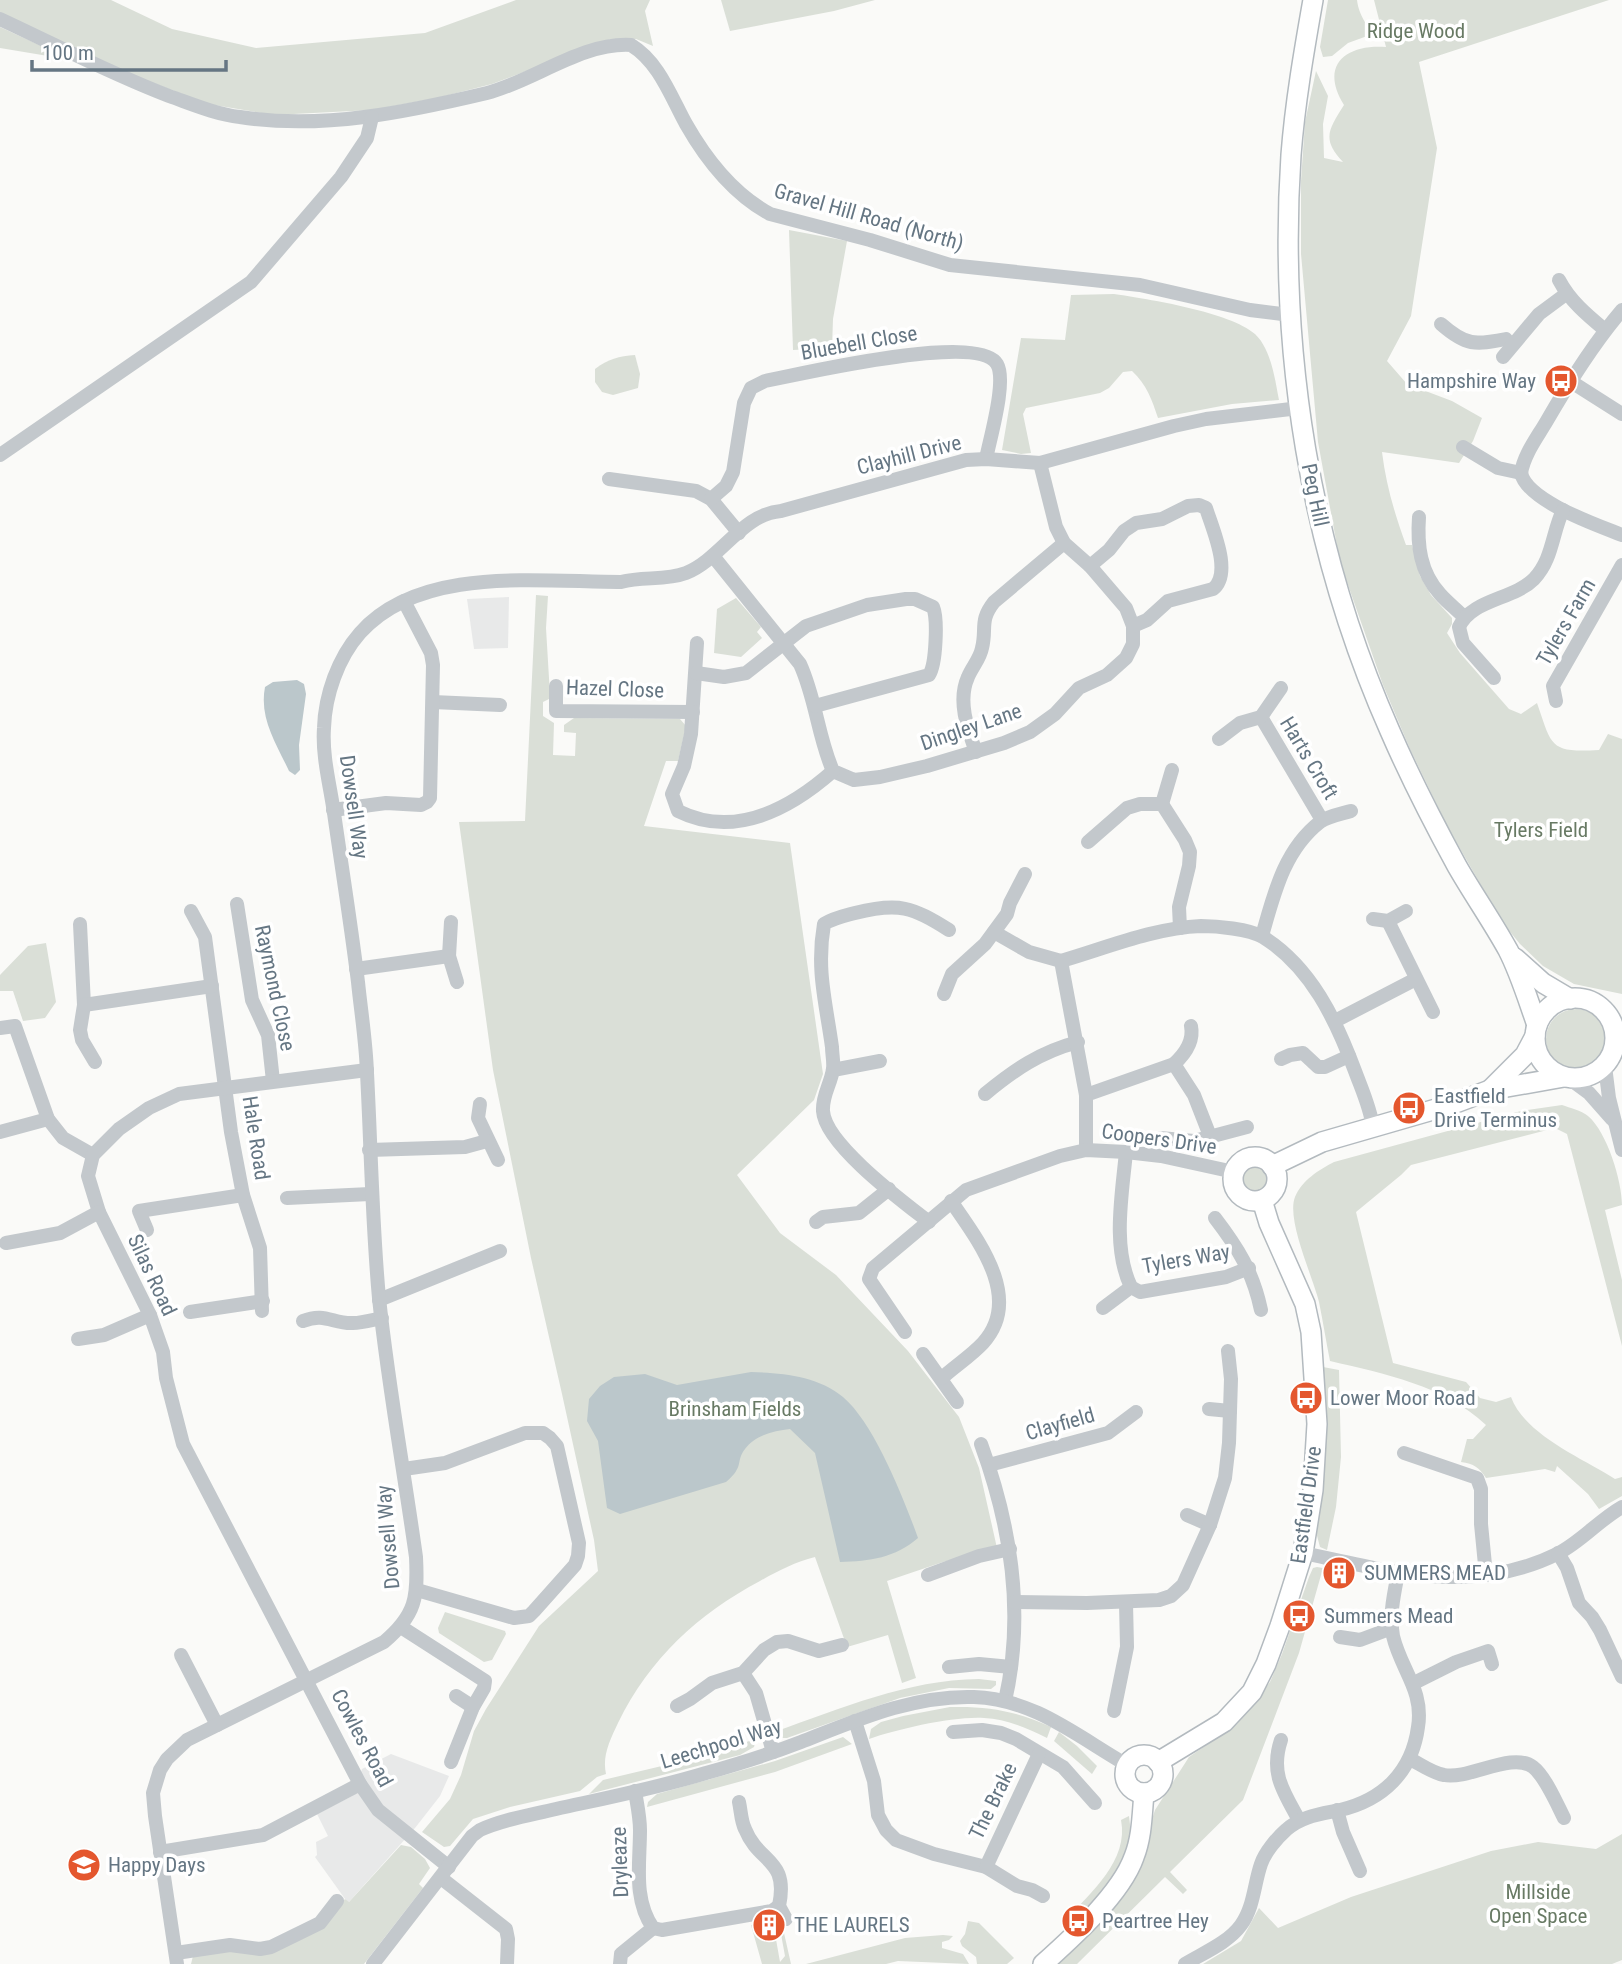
<svg xmlns="http://www.w3.org/2000/svg" width="1622" height="1964" viewBox="0 0 1622 1964" font-family="'Roboto Condensed',sans-serif">
  <style>
    .built { fill: #e8e9e9 }
    .green { fill: #dadfd7 }
    .water { fill: #bbc7cb }
    .lines { fill: none; stroke-linecap: round; stroke-linejoin: round }
    .secondary-casing { stroke: #b3babf; stroke-width: 22 }
    .street { stroke: #c3c8cc; stroke-width: 14 }
    .secondary { stroke: #fff; stroke-width: 19 }
    .labels { text-anchor: middle; dominant-baseline: central; stroke-width: 7; stroke-linejoin: round; paint-order: stroke }
    .park-label { font-size: 21px; fill: #687a64; stroke: #fff }
    .street-label { font-size: 21px; fill: #657683; stroke: #fff }
    .poi-label { font-size: 21px; fill: #657683; stroke: #fff; text-anchor: start }
  </style>
  <rect width="100%" height="100%" fill="#fafaf8"/>
  <!-- built -->
  <g class="built">
    <polygon points="509,597 508,648 474,649 467,599"/>
    <polygon points="391,1754 449,1776 440,1796 415,1828 348,1903 315,1857 317,1855 316,1842 328,1836 317,1814 352,1796 362,1769"/>
  </g>
  <!-- green -->
  <g class="green">
    <polygon points="0,0 111,0 172,29 256,48 425,33 516,0 650,0 645,11 653,46 636,39 611,39 492,84 437,98 372,110 274,115 208,104 127,73 0,13"/>
    <polygon points="721,0 875,0 834,11 730,31"/>
    <path d="M1328 0H1357C1359 17 1368 23 1370 35L1348 43 1332 56 1323 57 1320 47Z"/>
    <path d="M1374 0H1609L1419 62 1437 148 1411 316 1387 361 1407 384 1452 401 1482 418 1473 441 1459 463 1382 452C1386 485 1395 515 1406 545H1412L1420 576 1431 595 1452 618V624L1447 633 1460 653 1509 709 1521 714 1537 703C1552 746 1549 753 1599 750L1608 734 1622 739V994L1574 984 1543 966 1520 944 1502 922 1446 824 1410 749 1383 685 1340 562 1318 442 1301 254V181L1305 122 1316 71 1328 96 1323 124 1324 158 1343 162C1321 139 1329 129 1344 105 1319 65 1346 44 1386 47Z"/>
    <polygon points="0,27 72,60 0,48"/>
    <polygon points="789,230 847,241 833,319 832,348 793,350"/>
    <path d="M1114 294C1148 299 1230 312 1255 334 1271 349 1275 379 1279 400L1232 404 1158 418C1152 400 1147 385 1132 371L1123 372 1109 388 1100 393 1026 408 1023 414 1031 453 1021 454 1002 450 1021 338 1065 340 1071 295Z"/>
    <path d="M635 355 640 374 638 388 613 395 602 392 595 382V369C608 359 619 356 635 355Z"/>
    <path d="M536 595 548 596 546 628 550 695 549 699 543 702V716L554 723 553 755 575 756 576 733 564 732V725L574 718 680 719 686 726 678 761H666L644 826 790 843 823 1074 814 1100 737 1175 780 1233 836 1275 908 1351 959 1417 979 1468 997 1548 943 1562 887 1581 916 1678 902 1683 888 1635 847 1647 815 1557C795 1562 778 1571 760 1581 698 1614 650 1658 618 1723 610 1740 602 1756 606 1774L597 1777 580 1791 510 1807 473 1819 450 1846 444 1847 422 1832 450 1799 461 1775 474 1731 486 1709 539 1626 598 1571 594 1540 562 1394 531 1258 493 1070 459 822 525 821Z"/>
    <polygon points="736,598 761,627 757,632 762,638 741,657 714,653 717,609"/>
    <polygon points="46,943 56,1002 45,1018 23,1021 13,991 0,991 0,975 28,946"/>
    <circle cx="1576" cy="1039" r="30"/>
    <path d="M1562 1105C1570 1108 1581 1110 1588 1116 1607 1132 1622 1181 1622 1205L1605 1210 1622 1280V1346L1567 1134 1555 1128 1411 1165 1401 1175 1356 1212 1393 1363 1466 1382 1480 1398 1496 1402 1511 1397C1525 1435 1582 1458 1615 1479L1622 1477V1496L1599 1509 1588 1494 1557 1466 1555 1472 1545 1469 1486 1478C1479 1467 1474 1464 1461 1462L1467 1439H1473L1486 1425C1443 1385 1385 1374 1330 1361 1326 1341 1323 1322 1319 1302 1313 1277 1286 1220 1295 1197 1302 1180 1319 1170 1334 1162L1521 1111Z"/>
    <circle cx="1255" cy="1180" r="14"/>
    <polygon points="1323,1367 1339,1370 1341,1457 1336,1507 1327,1550 1320,1547 1316,1532 1326,1436"/>
    <polygon points="1317,1567 1323,1568 1299,1653 1243,1800 1170,1872 1187,1890 1183,1894 1165,1877 1077,1964 1056,1964 1138,1863 1155,1810 1189,1757 1237,1724 1270,1682 1282,1654 1309,1577 1313,1568"/>
    <polygon points="445,1612 505,1631 506,1634 492,1660 484,1662 439,1633 438,1628"/>
    <path d="M979 1679 996 1681V1685L991 1689 949 1688 900 1698 787 1738H782L774 1732C843 1708 906 1680 979 1679Z"/>
    <path d="M950 1707C989 1706 1016 1711 1051 1727L1047 1738C1027 1728 1006 1719 984 1718 954 1716 898 1729 869 1739L871 1729 881 1722 903 1716Z"/>
    <polygon points="1059,1732 1077,1746 1097,1766 1092,1774 1054,1741"/>
    <polygon points="843,1737 852,1744 775,1772 647,1807 648,1802 657,1794 775,1761"/>
    <polygon points="756,1739 754,1747 740,1755 589,1794 603,1780 687,1760"/>
    <path d="M1129 1816C1137 1861 1101 1896 1072 1925L1066 1919C1091 1893 1129 1860 1121 1820Z"/>
    <polygon points="1622,1834 1622,1960 1612,1964 1203,1964 1241,1941 1259,1908 1278,1928 1351,1897 1491,1851 1538,1842 1596,1849"/>
    <polygon points="401,1845 411,1847 425,1859 430,1868 419,1884 423,1888 364,1964 191,1964 193,1956 239,1949 255,1952 338,1906 345,1899 349,1902"/>
    <polygon points="968,1921 979,1923 1014,1958 1007,1964 977,1964 976,1957 962,1946 960,1941 965,1934"/>
    <polygon points="765,1922 766,1929 774,1928 780,1962 785,1956 781,1934 782,1930 784,1933 791,1964 762,1964 751,1925"/>
    <polygon points="943,1935 953,1936 949,1940 942,1942 942,1948 963,1954 969,1964 898,1961 886,1964 806,1964 905,1938"/>
  </g>
  <!-- water -->
  <g class="water">
    <path d="M297 680 304 684 306 694 299 745 300 770 295 775 289 771C276 743 259 718 265 687L273 682Z"/>
    <path d="M751 1372C782 1373 818 1376 843 1397 874 1423 904 1499 918 1538 895 1558 870 1561 840 1562L815 1453 790 1429C774 1431 755 1435 745 1449 735 1462 745 1466 726 1482L620 1514 607 1508 598 1441 587 1421 589 1399 600 1386 614 1377 645 1374 677 1385Z"/>
  </g>
  <g class="lines">
    <defs>
      <g id="secondary">
        <path d="M1313 0C1304 51 1295 103 1291 155 1278 351 1310 551 1390 731 1410 777 1433 822 1457 866 1473 894 1492 921 1508 950 1520 973 1528 1000 1537 1025"/>
        <polyline points="1515,958 1543,983 1570,999"/>
        <circle cx="1575" cy="1038" r="40"/>
        <polyline points="1491,1089 1525,1055 1535,1036"/>
        <circle cx="1255" cy="1179" r="22"/>
        <polyline points="1272,1166 1322,1142 1450,1105 1490,1090 1564,1077"/>
        <circle cx="1144" cy="1774" r="19"/>
        <polyline points="1158,1762 1224,1722 1252,1692 1266,1664 1280,1626 1303,1553 1313,1490 1317,1424 1311,1332 1305,1304 1269,1223 1262,1200"/>
        <path d="M1043 1964C1072 1938 1121 1894 1134 1857 1142 1837 1142 1815 1144 1793"/>
      </g>
    </defs>
    <!-- secondary casing -->
    <use href="#secondary" class="secondary-casing"/>
    <!-- street -->
    <g class="street">
      <path d="M0 19C56 45 111 74 169 96 192 104 215 114 240 117 322 130 407 112 487 93 534 81 582 42 631 45 659 62 671 97 686 124 707 161 733 194 770 214L870 240 950 265 1140 285 1250 310 1290 315"/>
      <path d="M1559 280C1570 301 1587 315 1605 330"/>
      <path d="M1441 324C1466 346 1475 345 1506 339"/>
      <polyline points="1503,357 1539,314 1566,294"/>
      <polyline points="1570,381 1622,414"/>
      <polyline points="1463,447 1498,468 1521,473"/>
      <polyline points="0,455 251,282 341,177 367,138 372,117"/>
      <path d="M1521 473C1524 455 1536 439 1545 424 1568 384 1592 345 1622 310"/>
      <path d="M1521 473C1527 501 1597 525 1622 535"/>
      <polyline points="609,479 696,491 711,499 739,533"/>
      <path d="M711 499 726 486 733 472 744 403 751 388 765 381C801 374 978 332 997 364 1007 381 990 438 986 459"/>
      <path d="M1419 517C1417 545 1420 572 1440 594 1447 602 1456 609 1464 617"/>
      <path d="M713 556 800 664C816 699 818 737 833 771L854 780 880 777 927 766 1004 743 1030 732 1055 714 1079 688 1107 675 1126 658 1133 644V626L1126 608 1090 566 1064 543 1056 527 1040 463"/>
      <path d="M1090 566 1109 550 1124 531 1136 523 1162 519 1188 506 1199 505 1206 508C1212 528 1233 573 1213 589L1168 601 1147 620 1133 626"/>
      <path d="M697 643 691 734 684 766 672 794 678 811C734 839 790 809 833 771"/>
      <path d="M696 673 724 677 746 673 806 626 867 605 906 599H915L933 607C938 619 936 665 929 675L815 706"/>
      <path d="M1494 678 1463 643 1459 627C1472 599 1513 600 1534 579 1553 559 1552 533 1563 510"/>
      <polyline points="556,686 556,711 693,712"/>
      <polyline points="1556,701 1553,686 1622,565"/>
      <polyline points="433,702 500,705"/>
      <polyline points="1261,717 1322,820"/>
      <polyline points="1219,739 1240,723 1261,717 1281,688"/>
      <path d="M976 752C968 730 957 701 968 677 972 667 980 659 982 648 987 628 979 621 994 602L1064 543"/>
      <polyline points="1162,804 1185,840 1190,852 1189,866 1179,907 1180,928"/>
      <polyline points="333,810 386,803 421,805 427,802 430,798 433,665 431,653 404,601"/>
      <polyline points="1088,842 1127,808 1140,804 1162,804 1172,770"/>
      <polyline points="237,904 252,1000 268,1035 273,1081"/>
      <polyline points="191,911 205,937 231,1132 243,1195 260,1248 262,1311"/>
      <polyline points="1373,919 1388,921 1406,911"/>
      <polyline points="1388,921 1433,1012"/>
      <polyline points="451,922 449,956 457,982"/>
      <polyline points="80,924 84,1005 80,1030 82,1040 95,1062"/>
      <polyline points="994,932 1029,952 1061,961"/>
      <path d="M1262 936C1274 894 1284 850 1320 822 1328 816 1341 814 1351 811"/>
      <polyline points="356,969 449,956"/>
      <polyline points="944,994 952,974 985,944 1007,914 1010,903 1025,874"/>
      <polyline points="84,1005 212,986"/>
      <polyline points="1335,1021 1416,979"/>
      <polyline points="0,1028 15,1026 48,1119 63,1138 93,1155"/>
      <polyline points="1281,1059 1290,1055 1303,1053 1318,1067 1325,1067 1349,1056"/>
      <polyline points="1174,1064 1194,1095 1210,1136"/>
      <polyline points="1605,1066 1609,1098 1622,1150"/>
      <polyline points="367,1070 179,1094 149,1108 119,1129 93,1155 88,1176 99,1212 150,1315 163,1352 166,1378 183,1444 360,1784 378,1810 449,1867"/>
      <polyline points="833,1070 880,1061"/>
      <polyline points="1570,1079 1589,1093 1612,1119"/>
      <path d="M985 1094C1014 1070 1040 1052 1078 1042"/>
      <path d="M1086 1095 1174 1064C1185 1054 1194 1041 1191 1026"/>
      <polyline points="480,1104 478,1118 498,1160"/>
      <polyline points="0,1132 48,1119"/>
      <polyline points="1160,1138 1194,1141 1247,1127"/>
      <polyline points="369,1150 465,1147 487,1141"/>
      <path d="M1086 1150V1095L1061 961C1106 948 1153 928 1201 926 1217 926 1249 929 1263 937 1311 967 1336 1020 1355 1071 1362 1090 1370 1107 1373 1127"/>
      <path d="M1126 1152C1122 1195 1112 1247 1131 1287L1140 1292 1226 1277 1249 1268"/>
      <polyline points="287,1198 370,1194"/>
      <path d="M1215 1218C1238 1248 1253 1272 1261 1310"/>
      <polyline points="816,1222 823,1217 859,1213 889,1189"/>
      <path d="M929 1222C902 1201 825 1144 823 1111 822 1095 831 1084 833 1069 834 1062 832 1054 832 1047 826 1003 816 970 824 924 834 918 844 916 855 913 899 902 912 907 949 930"/>
      <polyline points="147,1230 139,1211 243,1195"/>
      <polyline points="6,1243 60,1233 99,1212"/>
      <polyline points="379,1300 500,1251"/>
      <polyline points="1103,1308 1131,1287"/>
      <polyline points="190,1312 263,1301"/>
      <path d="M303 1321C325 1312 333 1324 353 1323 362 1323 372 1320 382 1318"/>
      <polyline points="905,1332 869,1279 873,1268 966,1190 1060,1156 1086,1150 1126,1152 1161,1156 1234,1172"/>
      <polyline points="78,1339 104,1335 150,1315"/>
      <polyline points="923,1354 957,1402"/>
      <path d="M942 1378C955 1366 971 1356 983 1343 1024 1298 977 1239 951 1201"/>
      <polyline points="1209,1409 1230,1411"/>
      <path d="M981 1444C1011 1526 1025 1614 1005 1701"/>
      <polyline points="1404,1453 1477,1478 1481,1489 1481,1524 1486,1575"/>
      <polyline points="989,1465 1108,1433 1136,1412"/>
      <polyline points="404,1469 445,1463 525,1433 543,1433 550,1438 557,1446 579,1543 578,1556 575,1565 534,1611 529,1616 514,1618 417,1590"/>
      <polyline points="1187,1515 1210,1525"/>
      <path d="M1303 1553C1389 1571 1472 1596 1557 1554 1581 1542 1599 1520 1622 1507"/>
      <polyline points="1558,1553 1567,1568 1579,1603 1592,1617 1600,1630 1622,1677"/>
      <polyline points="928,1575 979,1556 1010,1549"/>
      <polyline points="1014,1602 1087,1603 1159,1600 1171,1596 1183,1585 1210,1525 1225,1478 1229,1443 1231,1379 1228,1351"/>
      <polyline points="401,1627 485,1681 484,1688 473,1707 451,1762"/>
      <polyline points="1340,1637 1360,1640 1392,1628"/>
      <polyline points="181,1655 217,1725"/>
      <polyline points="949,1667 979,1664 1011,1667"/>
      <polyline points="743,1673 756,1693 773,1752"/>
      <polyline points="1414,1683 1456,1662 1488,1651 1492,1664"/>
      <polyline points="456,1696 473,1707"/>
      <polyline points="677,1706 690,1699 712,1683 743,1673 764,1650 777,1642 788,1641 819,1651 842,1645"/>
      <polyline points="1114,1711 1127,1647 1126,1603"/>
      <polyline points="855,1721 874,1781 878,1815 886,1830 896,1840 934,1854 986,1867 1017,1886 1032,1890 1043,1896"/>
      <polyline points="953,1732 982,1730 1001,1733 1016,1739 1063,1767 1095,1803"/>
      <path d="M1281 1740C1270 1773 1283 1791 1299 1820"/>
      <path d="M1410 1759C1420 1764 1432 1773 1444 1775 1469 1780 1512 1751 1533 1767 1545 1776 1557 1804 1564 1818"/>
      <path d="M635 1791C637 1804 640 1817 640 1830 640 1864 633 1899 653 1928L662 1930 772 1911 779 1906"/>
      <path d="M739 1802C741 1811 741 1821 745 1829 759 1864 789 1858 779 1906L786 1919"/>
      <polyline points="1337,1810 1343,1832 1360,1871"/>
      <polyline points="160,1852 263,1835 360,1784"/>
      <polyline points="986,1867 1039,1754"/>
      <polyline points="441,1878 506,1929 508,1939 507,1964"/>
      <polyline points="176,1953 230,1945 260,1949 271,1947 320,1923 337,1901"/>
      <path d="M177 1964 155 1816 153 1793 160 1770 167 1759 187 1740 384 1642C416 1615 418 1597 416 1557 404 1471 388 1384 379 1298 372 1222 371 1148 367 1073 366 1042 361 1012 358 982 351 925 342 869 334 813 330 785 322 756 324 728 325 695 338 658 360 633 420 565 540 582 621 582 643 576 665 581 686 573 721 559 742 514 781 511L966 460 986 459 1040 463 1174 426 1206 419 1299 408"/>
      <path d="M373 1964 472 1836 480 1830C504 1819 531 1815 556 1809 606 1798 657 1788 706 1773 738 1764 770 1754 801 1742 857 1720 913 1695 974 1697 1034 1699 1078 1737 1127 1765"/>
      <polyline points="620,1964 621,1954 653,1928"/>
      <path d="M1185 1964C1203 1953 1228 1943 1241 1925 1254 1907 1254 1884 1261 1864 1265 1852 1277 1838 1286 1830 1301 1816 1321 1814 1340 1810 1383 1800 1412 1772 1418 1727 1424 1690 1401 1670 1393 1636 1389 1615 1394 1594 1398 1573"/>
    </g>
    <!-- secondary -->
    <use href="#secondary" class="secondary"/>
  </g>
  <!-- icons -->
  <defs>
    <symbol id="bus-disc" viewBox="-11 -11 22 22"><circle r="9.5" fill="#e4572e" stroke="#fff"/><path d="M-5-6H5V4H4V6H2V4H-2V6H-4V4H-5ZM-3.5-4V0h7V-4ZM-3.5 1.2v1.5H-2V1.2ZM2 1.2v1.5H3.5V1.2Z" fill="#fff"/></symbol>
    <symbol id="building-disc" viewBox="-11 -11 22 22"><circle r="9.5" fill="#e4572e" stroke="#fff"/><path d="M-4-6H4V6H1V3H-1V6H-4ZM-2.5-4.3h1.7v1.8h-1.7ZM.8-4.3h1.7v1.8H.8ZM-2.5-1h1.7V.8h-1.7ZM.8-1h1.7V.8H.8Z" fill="#fff"/></symbol>
    <symbol id="school-disc" viewBox="-11 -11 22 22"><circle r="9.5" fill="#e4572e" stroke="#fff"/><path d="M0-5L7-2L0 1L-7-2ZM-4 1L0 2.5L4 1V4Q0 6-4 4Z" fill="#fff"/></symbol>
  </defs>
  <g fill-rule="evenodd">
    <use href="#bus-disc" x="1542" y="362" width="38" height="38"/>
    <use href="#bus-disc" x="1390" y="1089" width="38" height="38"/>
    <use href="#bus-disc" x="1287" y="1379" width="38" height="38"/>
    <use href="#building-disc" x="1320" y="1554" width="38" height="38"/>
    <use href="#bus-disc" x="1280" y="1597" width="38" height="38"/>
    <use href="#school-disc" x="65" y="1846" width="38" height="38"/>
    <use href="#bus-disc" x="1059" y="1902" width="38" height="38"/>
    <use href="#building-disc" x="750" y="1906" width="38" height="38"/>
  </g>
  <g class="labels">
    <!-- park labels -->
    <g class="park-label">
      <text x="1416" y="31">Ridge Wood</text>
      <text x="1541" y="830">Tylers Field</text>
      <text x="735" y="1409">Brinsham Fields</text>
      <text x="1538" y="1892">Millside<tspan x="1538" dy="24">Open Space</tspan></text>
    </g>
    <!-- street labels -->
    <g class="street-label">
      <text transform="translate(869 217) rotate(16)">Gravel Hill Road (North)</text>
      <text transform="translate(859 343) rotate(-10)">Bluebell Close</text>
      <text transform="translate(909 455) rotate(-14)">Clayhill Drive</text>
      <text transform="translate(1315 495) rotate(78)">Peg Hill</text>
      <text transform="translate(1566 622) rotate(-60)">Tylers Farm</text>
      <text transform="translate(615 689) rotate(2)">Hazel Close</text>
      <text transform="translate(971 727) rotate(-19)">Dingley Lane</text>
      <text transform="translate(1309 758) rotate(59)">Harts Croft</text>
      <text transform="translate(354 807) rotate(82)">Dowsell Way</text>
      <text transform="translate(275 988) rotate(78)">Raymond Close</text>
      <text transform="translate(256 1138) rotate(81)">Hale Road</text>
      <text transform="translate(1159 1139) rotate(8)">Coopers Drive</text>
      <text transform="translate(1186 1259) rotate(-10)">Tylers Way</text>
      <text transform="translate(152 1275) rotate(65)">Silas Road</text>
      <text transform="translate(1060 1424) rotate(-16)">Clayfield</text>
      <text transform="translate(1306 1505) rotate(-82)">Eastfield Drive</text>
      <text transform="translate(388 1537) rotate(-95)">Dowsell Way</text>
      <text transform="translate(362 1738) rotate(62)">Cowles Road</text>
      <text transform="translate(721 1744) rotate(-17)">Leechpool Way</text>
      <text transform="translate(993 1801) rotate(-64)">The Brake</text>
      <text transform="translate(620 1862) rotate(-92)">Dryleaze</text>
    </g>
    <!-- poi labels -->
    <g class="poi-label">
      <text x="1536" y="381" text-anchor="end">Hampshire Way</text>
      <text x="1434" y="1096">Eastfield<tspan x="1434" dy="24">Drive Terminus</tspan></text>
      <text x="1330" y="1398">Lower Moor Road</text>
      <text x="1364" y="1573">SUMMERS MEAD</text>
      <text x="1324" y="1616">Summers Mead</text>
      <text x="108" y="1865">Happy Days</text>
      <text x="1102" y="1921">Peartree Hey</text>
      <text x="794" y="1925">THE LAURELS</text>
    </g>
  </g>
  <!-- scale -->
  <path d="M32 60v10h194v-10" fill="none" stroke="#657683" stroke-width="3.5"/>
  <text x="42" y="60" font-size="21" fill="#657683" stroke="#ffffff" stroke-width="5" paint-order="stroke">100 m</text>
</svg>
